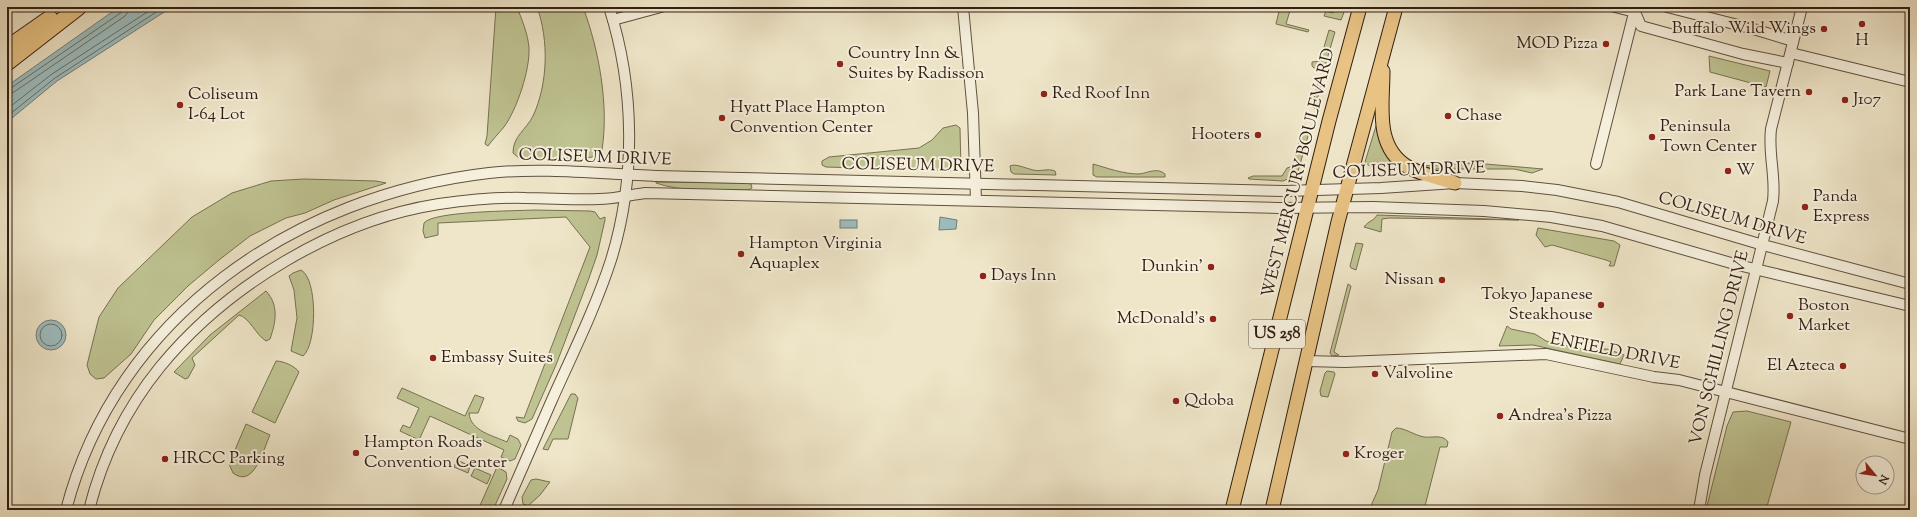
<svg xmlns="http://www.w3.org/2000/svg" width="1917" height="517" viewBox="0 0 1917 517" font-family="'Sorts Mill Goudy',serif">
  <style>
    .green { fill: #bfc392; stroke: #787052 }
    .water { fill: #9dbdbf; stroke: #727d7a }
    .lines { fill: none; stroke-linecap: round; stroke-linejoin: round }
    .shore { stroke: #676e69; stroke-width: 1 }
    .minor-casing { stroke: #605040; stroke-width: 12 }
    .major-casing { stroke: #311e13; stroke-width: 15 }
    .highway-casing { stroke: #311e13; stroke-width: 17 }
    .minor { stroke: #f5efdc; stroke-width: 10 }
    .major { stroke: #e8c384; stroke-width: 13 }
    .highway { stroke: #e8c384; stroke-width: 15 }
    .poi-dot { fill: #8f2418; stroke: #f5efdc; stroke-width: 1.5 }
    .labels { text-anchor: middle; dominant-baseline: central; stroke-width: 4; stroke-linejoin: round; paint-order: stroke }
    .shield { fill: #f5efdc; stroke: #6c5d4f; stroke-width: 1 }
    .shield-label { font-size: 16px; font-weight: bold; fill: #311e13 }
    .poi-label { font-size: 17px; fill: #311e13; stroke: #f5efdc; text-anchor: start }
    .street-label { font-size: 17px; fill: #311e13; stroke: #f5efdc }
  </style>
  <rect width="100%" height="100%" fill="#efe6c9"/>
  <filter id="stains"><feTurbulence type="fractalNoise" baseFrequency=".005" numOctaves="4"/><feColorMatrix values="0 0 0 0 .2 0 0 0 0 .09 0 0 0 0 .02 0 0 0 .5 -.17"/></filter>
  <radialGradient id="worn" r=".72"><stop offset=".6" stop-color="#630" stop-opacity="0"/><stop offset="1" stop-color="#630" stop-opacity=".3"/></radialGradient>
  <!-- green -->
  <g class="green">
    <path d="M496 7H517C522 20 528 34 529 48 530 70 517 109 504 127 499 133 493 139 488 146L485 144 487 136Z"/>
    <path d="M537 7H583C599 50 609 105 602 150L592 157 578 159 519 158 513 153C513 136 526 130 533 116 548 84 549 40 537 7Z"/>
    <polygon points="1280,7 1291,7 1286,24 1309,30 1308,32 1276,24"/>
    <polygon points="1335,7 1346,7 1341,20 1324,16 1326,11 1333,13"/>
    <polygon points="1329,30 1335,32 1325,66 1314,68 1312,66 1312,62 1320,61"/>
    <polygon points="1709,56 1770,71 1766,87 1710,72"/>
    <polygon points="1318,83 1321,84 1315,109 1312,105"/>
    <polygon points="1304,124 1310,129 1297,175 1283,181 1249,179 1248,178 1253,176 1282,176 1287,168 1293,166"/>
    <polygon points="956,125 960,128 961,171 826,167 822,165 822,161 829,157 919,148 932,140 943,128"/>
    <path d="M1376 126C1380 141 1382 153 1393 165L1375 168 1366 164 1365 162Z"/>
    <polygon points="1474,163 1543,169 1532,173 1514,169 1433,169 1421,166"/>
    <path d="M1093 164C1107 168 1123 174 1139 174 1148 173 1157 167 1165 174V177H1097L1093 175Z"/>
    <path d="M1014 165C1022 166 1025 168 1033 170 1040 172 1048 168 1055 171L1056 175 1014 174 1011 172 1010 166Z"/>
    <polygon points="304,179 376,181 386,183 334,200 305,213 286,218 250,236 219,260 188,286 154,320 131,354 104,378 96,379 90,374 87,365 99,317 118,288 192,217 232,193 271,181"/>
    <path d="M656 182 746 183 751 184 752 188 748 190C722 190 679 192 656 183Z"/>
    <path d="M534 210 590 211 595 212 600 219 605 217V220L597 255 589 278 556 365 532 419 525 423 518 421 516 417 524 418 590 247 566 217 438 223V235L425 238 423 231 424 223C433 211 516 211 534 210Z"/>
    <path d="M1377 215 1519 220 1389 218 1382 219 1381 232 1364 227C1368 221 1374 221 1377 215Z"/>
    <polygon points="1538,228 1614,241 1620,245 1614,266 1609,266 1611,262 1606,260 1552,245 1545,247 1536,235"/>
    <polygon points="1356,243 1363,244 1356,270 1351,268 1350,266"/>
    <path d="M301 270C318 279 317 345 303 356L291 351 297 318 294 290 289 276 293 273Z"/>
    <polygon points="1348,284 1351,286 1334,352 1339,355 1332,356 1330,353"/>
    <path d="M266 291C279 305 276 322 270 339L266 341C256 335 249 317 239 315L192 358 195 365 188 378 185 379 174 372 210 335Z"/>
    <polygon points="1507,326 1511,329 1535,334 1546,341 1581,349 1607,349 1624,355 1620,364 1533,345 1499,346"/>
    <path d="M276 361C283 361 295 366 299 372L275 423 252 412Z"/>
    <polygon points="1327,371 1334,372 1335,374 1328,397 1321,396 1320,391 1325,373"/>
    <path d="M402 388 465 416 475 395 484 398 478 413H469C470 431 494 436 507 442L510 435 518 439 521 445 515 459 510 461 501 457 504 450 430 416 419 440 400 431 403 425 410 428 419 408 397 398Z"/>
    <polygon points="571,394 575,394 578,398 568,439 553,439 548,450 543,449"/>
    <polygon points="1747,411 1791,422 1766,510 1706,510 1727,426 1733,412"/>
    <path d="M246 424 270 435C263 450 254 489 233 473L229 464Z"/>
    <path d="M1396 428C1405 428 1414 435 1424 437 1432 438 1443 434 1448 442L1447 447H1440L1424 510H1369L1378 490 1392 432Z"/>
    <polygon points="457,460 470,466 468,473 454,467"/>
    <polygon points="497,467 506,472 507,479 493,510 478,510"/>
    <polygon points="475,468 491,475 487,484 471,476"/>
    <polygon points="536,479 550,482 540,495 528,506 523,504 522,497 531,480"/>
  </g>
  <!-- water -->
  <g class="water">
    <polygon points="123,7 172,7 57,81 12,118 7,119 7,86 112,12"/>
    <polygon points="940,217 957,220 956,229 939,230"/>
    <rect x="840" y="220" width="17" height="8"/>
    <circle cx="51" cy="335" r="15"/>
  </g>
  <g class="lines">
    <!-- shore -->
    <g class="shore">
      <polyline points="7,89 11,88 122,12 124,7"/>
      <polyline points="7,94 14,92 125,16 128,12 129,7"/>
      <polyline points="7,109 52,74 155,7"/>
      <polyline points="7,115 10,114 55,78 164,7"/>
      <circle cx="51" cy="335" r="11"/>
    </g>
    <defs>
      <g id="minor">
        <polyline points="963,7 973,113 976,200"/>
        <polyline points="1615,7 1635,12"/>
        <polyline points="1667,7 1750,28 1793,41"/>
        <polyline points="1635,12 1641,26 1743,54 1788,63"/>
        <polyline points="613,20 661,7"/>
        <polyline points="1791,53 1910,82"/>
        <polyline points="1596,164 1634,13"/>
        <polyline points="1306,361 1345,362 1546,354 1654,377 1679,380 1910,439"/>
        <path d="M66 510C116 316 296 195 489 173 544 167 601 174 656 176L1285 191 1381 188 1455 183 1522 186 1557 190 1618 202 1763 245 1910 284"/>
        <path d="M89 510C102 458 126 409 160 367 226 286 335 220 439 204 467 200 497 197 526 198 550 198 575 200 599 199 614 199 630 195 645 193L1279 208 1373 207 1484 211 1551 217 1602 226 1738 265 1910 306"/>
        <path d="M504 510C520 474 535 438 551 402 572 355 595 309 611 260 636 179 635 88 609 7"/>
        <path d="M1699 510 1705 475 1773 201C1776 176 1768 154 1771 129L1802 7"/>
      </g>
      <g id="major">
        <path d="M1383 71C1383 105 1374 147 1408 167 1422 175 1440 178 1455 183"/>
        <polyline points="1232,510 1329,121 1360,7"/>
        <polyline points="1272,510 1338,222 1396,7"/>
      </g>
      <g id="highway">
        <polyline points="7,48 50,18"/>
        <polyline points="7,63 79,7"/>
      </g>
    </defs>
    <!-- minor casing -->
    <use href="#minor" class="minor-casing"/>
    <!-- major casing -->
    <use href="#major" class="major-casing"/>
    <!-- highway casing -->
    <use href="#highway" class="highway-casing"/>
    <!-- minor -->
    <use href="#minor" class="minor"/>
    <!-- major -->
    <use href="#major" class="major"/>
    <!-- highway -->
    <use href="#highway" class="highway"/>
  </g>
  <!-- markers -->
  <g class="poi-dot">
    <circle cx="1862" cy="24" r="4"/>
    <circle cx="1824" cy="29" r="4"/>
    <circle cx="1606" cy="44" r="4"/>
    <circle cx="840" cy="64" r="4"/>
    <circle cx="1809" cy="92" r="4"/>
    <circle cx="1044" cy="94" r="4"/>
    <circle cx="1845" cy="100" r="4"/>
    <circle cx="180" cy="105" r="4"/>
    <circle cx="1448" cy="116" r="4"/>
    <circle cx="722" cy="118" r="4"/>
    <circle cx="1258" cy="135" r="4"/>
    <circle cx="1652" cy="137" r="4"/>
    <circle cx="1728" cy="171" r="4"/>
    <circle cx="1805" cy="207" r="4"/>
    <circle cx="741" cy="254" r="4"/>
    <circle cx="1211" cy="267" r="4"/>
    <circle cx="983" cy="276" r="4"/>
    <circle cx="1442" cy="280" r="4"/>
    <circle cx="1601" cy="305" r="4"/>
    <circle cx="1790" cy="316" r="4"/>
    <circle cx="1213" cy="319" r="4"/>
    <circle cx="433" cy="358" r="4"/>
    <circle cx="1843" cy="366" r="4"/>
    <circle cx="1375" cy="374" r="4"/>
    <circle cx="1176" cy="401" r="4"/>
    <circle cx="1500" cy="416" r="4"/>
    <circle cx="356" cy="453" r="4"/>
    <circle cx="1346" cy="454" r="4"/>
    <circle cx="165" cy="459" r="4"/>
  </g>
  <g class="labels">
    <!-- shield labels -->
    <rect class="shield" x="1249" y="320" width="56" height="28" rx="3"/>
    <g class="shield-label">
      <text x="1277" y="334">US 258</text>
    </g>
    <!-- poi labels -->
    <g class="poi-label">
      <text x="1816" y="29" text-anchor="end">Buffalo Wild Wings</text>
      <text x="1862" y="41" text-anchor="middle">H</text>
      <text x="1598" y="44" text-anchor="end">MOD Pizza</text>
      <text x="848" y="54">Country Inn &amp;<tspan x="848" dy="20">Suites by Radisson</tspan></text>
      <text x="1801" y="92" text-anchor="end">Park Lane Tavern</text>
      <text x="1052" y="94">Red Roof Inn</text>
      <text x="188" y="95">Coliseum<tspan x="188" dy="20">I-64 Lot</tspan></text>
      <text x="1853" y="100">J107</text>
      <text x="730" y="108">Hyatt Place Hampton<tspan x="730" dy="20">Convention Center</tspan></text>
      <text x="1456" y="116">Chase</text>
      <text x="1660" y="127">Peninsula<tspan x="1660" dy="20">Town Center</tspan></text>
      <text x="1250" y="135" text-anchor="end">Hooters</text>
      <text x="1736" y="171">W</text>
      <text x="1813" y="197">Panda<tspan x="1813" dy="20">Express</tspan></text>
      <text x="749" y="244">Hampton Virginia<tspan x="749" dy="20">Aquaplex</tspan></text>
      <text x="1203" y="267" text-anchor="end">Dunkin'</text>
      <text x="991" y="276">Days Inn</text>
      <text x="1434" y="280" text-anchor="end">Nissan</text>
      <text x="1593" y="295" text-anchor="end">Tokyo Japanese<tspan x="1593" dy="20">Steakhouse</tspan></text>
      <text x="1798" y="306">Boston<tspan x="1798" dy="20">Market</tspan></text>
      <text x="1205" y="319" text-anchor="end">McDonald's</text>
      <text x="441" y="358">Embassy Suites</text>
      <text x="1835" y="366" text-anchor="end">El Azteca</text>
      <text x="1383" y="374">Valvoline</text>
      <text x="1184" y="401">Qdoba</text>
      <text x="1508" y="416">Andrea's Pizza</text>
      <text x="364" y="443">Hampton Roads<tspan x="364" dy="20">Convention Center</tspan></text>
      <text x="1354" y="454">Kroger</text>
      <text x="173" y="459">HRCC Parking</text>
    </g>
    <!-- street labels -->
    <g class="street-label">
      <text transform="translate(595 158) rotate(2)">COLISEUM DRIVE</text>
      <text transform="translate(918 166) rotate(1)">COLISEUM DRIVE</text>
      <text transform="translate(1409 171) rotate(-2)">COLISEUM DRIVE</text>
      <text transform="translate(1299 173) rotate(-76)">WEST MERCURY BOULEVARD</text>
      <text transform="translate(1732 219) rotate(16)">COLISEUM DRIVE</text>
      <text transform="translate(1720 348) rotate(-76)">VON SCHILLING DRIVE</text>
      <text transform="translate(1615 352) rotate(11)">ENFIELD DRIVE</text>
    </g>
  </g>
  <!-- margin -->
  <rect width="1917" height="517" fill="none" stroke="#efe6c9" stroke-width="24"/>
  <rect x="8" y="8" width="1901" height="501" fill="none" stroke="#311e13" stroke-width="2"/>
  <rect x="12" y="12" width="1893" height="493" fill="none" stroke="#311e13"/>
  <!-- north arrow -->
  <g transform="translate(1875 475) rotate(119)"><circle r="19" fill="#f5efdc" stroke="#a79b8c"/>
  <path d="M0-3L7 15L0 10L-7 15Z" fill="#8f2418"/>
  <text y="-6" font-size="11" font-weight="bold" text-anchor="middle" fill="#311e13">N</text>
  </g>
  <rect width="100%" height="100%" filter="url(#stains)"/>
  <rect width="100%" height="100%" fill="url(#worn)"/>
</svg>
